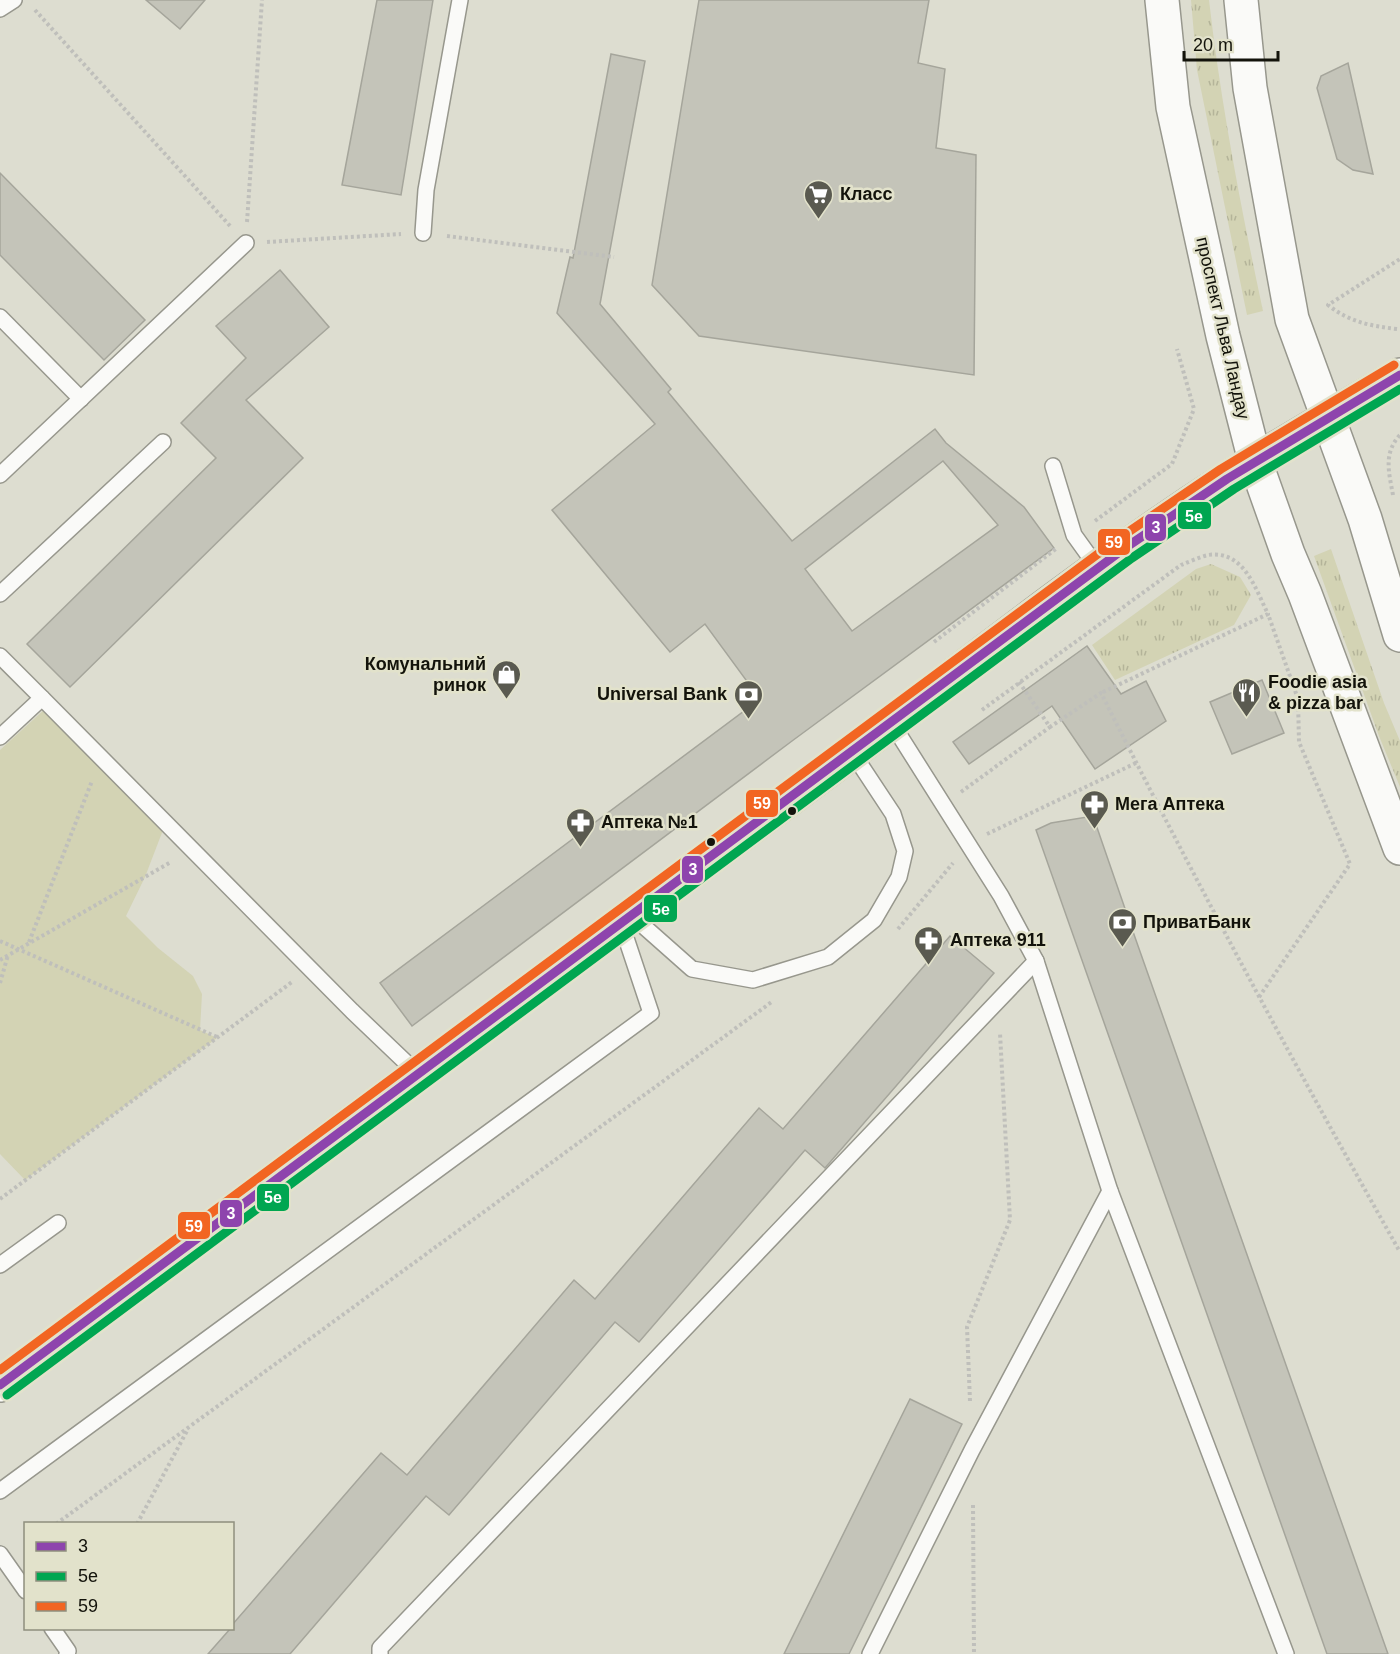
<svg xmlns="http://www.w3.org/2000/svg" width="1400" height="1654" viewBox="0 0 1400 1654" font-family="Arial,sans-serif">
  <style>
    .grass { fill: url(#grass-tufts) }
    .garden { fill: #d3d3b4 }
    .building { fill: #c4c4b9; stroke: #a5a59b; stroke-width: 1.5; fill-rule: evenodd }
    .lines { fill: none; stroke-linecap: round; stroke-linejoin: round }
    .service-casing { stroke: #97978d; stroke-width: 18 }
    .primary-casing { stroke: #97978d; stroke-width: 36 }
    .path { stroke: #bfbfbb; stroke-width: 4; stroke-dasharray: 3 3; stroke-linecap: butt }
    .service { stroke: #fafaf8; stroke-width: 15 }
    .primary { stroke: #fafaf8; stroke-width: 33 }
    .bus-1-casing { stroke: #e2e2cb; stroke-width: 14 }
    .bus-2-casing { stroke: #e2e2cb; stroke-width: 14 }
    .bus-3-casing { stroke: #e2e2cb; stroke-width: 14 }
    .bus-1 { stroke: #8e44ad; stroke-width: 9 }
    .bus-2 { stroke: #00a651; stroke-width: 9 }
    .bus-3 { stroke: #f26522; stroke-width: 9 }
    .bus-dot { fill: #13130b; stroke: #e2e2cb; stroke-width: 2 }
    .labels { text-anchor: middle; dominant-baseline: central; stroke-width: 5; stroke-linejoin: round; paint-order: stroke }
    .poi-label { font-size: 18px; font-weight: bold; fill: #13130b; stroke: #e2e2cb; text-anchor: start }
    .street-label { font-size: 18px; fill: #13130b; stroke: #e2e2cb }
    .line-badge { stroke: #e2e2cb; stroke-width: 2 }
    .badge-label { font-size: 16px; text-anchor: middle; font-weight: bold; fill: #fff }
  </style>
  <defs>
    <pattern id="grass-tufts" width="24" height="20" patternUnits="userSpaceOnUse" patternTransform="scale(1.5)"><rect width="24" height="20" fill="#d3d3b4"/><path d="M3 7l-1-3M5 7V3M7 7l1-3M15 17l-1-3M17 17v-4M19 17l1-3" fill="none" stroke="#b4b499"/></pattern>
  </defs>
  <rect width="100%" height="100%" fill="#ddddd0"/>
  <!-- grass -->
  <g class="grass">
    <path d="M1191 0H1209C1221 105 1241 208 1263 311L1247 315 1197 70Z"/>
    <polygon points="1331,549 1384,703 1400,741 1400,787 1379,736 1314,556"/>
    <polygon points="1211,564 1240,577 1251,595 1234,625 1115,680 1092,645 1196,569"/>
  </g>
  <!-- garden -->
  <polygon class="garden" points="45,709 163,830 145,877 126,916 158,948 193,976 202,994 200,1030 217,1038 25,1180 0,1154 0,750"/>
  <!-- building -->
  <g class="building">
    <polygon points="146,0 205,0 180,29"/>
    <polygon points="377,0 433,0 401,195 342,185"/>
    <polygon points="699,0 929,0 918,63 945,69 936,148 976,155 974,375 699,336 652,285"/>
    <path d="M611 54 645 61 600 304 671 389 668 392 792 541 935 429 946 443 1024 507 1054 548 792 741 412 1026 380 983 760 699 705 624 670 652 552 510 655 424 557 313 570 257 573 258ZM943 461 998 525 852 631 805 569Z"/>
    <polygon points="1348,63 1373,174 1353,170 1337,159 1317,88 1321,76"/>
    <polygon points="0,173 145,320 104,360 0,255"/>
    <polygon points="280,270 329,327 246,400 303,458 70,687 27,644 216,458 181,423 246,358 216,326"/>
    <polygon points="1087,646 1121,694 1146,681 1166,721 1095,769 1052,706 969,764 953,742"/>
    <polygon points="1262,680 1284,733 1232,754 1210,702"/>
    <polygon points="1093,816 1131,926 1388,1654 1327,1654 1036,830 1051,823"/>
    <polygon points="950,936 994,973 825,1168 805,1150 639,1342 615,1322 449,1515 426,1496 290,1654 208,1654 230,1629 232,1629 232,1625 381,1453 407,1475 574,1280 595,1299 759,1108 783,1129"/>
    <polygon points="910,1399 962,1424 849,1654 784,1654"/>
  </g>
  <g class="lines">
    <defs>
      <g id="service">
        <polyline points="0,9 14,0"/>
        <polyline points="423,233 426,190 460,0"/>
        <polyline points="0,317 81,399"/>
        <polyline points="1053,466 1074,535 1097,567"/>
        <polyline points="0,475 246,243"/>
        <polyline points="0,594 163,442"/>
        <polyline points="0,656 42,698"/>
        <polyline points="891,722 1001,896 1036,961 1110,1191 1286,1654"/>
        <polyline points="0,737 42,698 352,1011 418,1074"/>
        <polyline points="631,915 692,969 753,980 828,957 874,920 899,877 905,851 893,814 852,752"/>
        <polyline points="0,1265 58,1223"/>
        <polyline points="0,1491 651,1013 621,923"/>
        <polyline points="0,1554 26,1591"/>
        <polyline points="52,1628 68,1651 67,1654"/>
        <polyline points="380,1654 380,1648 1036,961"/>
        <polyline points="870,1654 972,1450 1110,1191"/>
      </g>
      <g id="primary">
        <polyline points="1162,0 1173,107 1223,336 1255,461 1288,554 1305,594 1400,848"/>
        <polyline points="1241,0 1250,88 1292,319 1365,519 1400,635"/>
        <path d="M0 1385C269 1185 538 983 808 785 929 696 1047 601 1171 516 1245 465 1323 421 1400 375"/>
      </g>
    </defs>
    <!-- service casing -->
    <use href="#service" class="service-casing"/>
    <!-- primary casing -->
    <use href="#primary" class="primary-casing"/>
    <!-- path -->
    <g class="path">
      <polyline points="35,10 231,227"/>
      <polyline points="247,222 262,0"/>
      <polyline points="447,236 614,257"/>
      <polyline points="267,242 401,234"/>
      <path d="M1397 329C1371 326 1349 322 1328 305L1400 259"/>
      <path d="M1393 495C1389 473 1383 453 1400 435"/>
      <polyline points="1095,521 1172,464 1194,409 1177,349"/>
      <polyline points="934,642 1057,548"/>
      <path d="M1019 682 1050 727 1101 693C1196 882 1296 1068 1400 1252"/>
      <path d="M982 710 1181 565C1189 562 1199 557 1208 555 1244 550 1255 588 1268 614L1101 693"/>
      <polyline points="961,792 1050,727"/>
      <polyline points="987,834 1136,763"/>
      <polyline points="898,929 953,863"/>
      <polyline points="0,941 217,1037"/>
      <polyline points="29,942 92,781"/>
      <polyline points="0,960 171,862"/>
      <polyline points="0,983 8,955"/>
      <polyline points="1259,997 1350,864 1299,742 1298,699 1268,614"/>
      <polyline points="0,1199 292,982"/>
      <polyline points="970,1401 967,1327 1010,1220 1000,1033"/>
      <polyline points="973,1505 974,1654"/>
      <polyline points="56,1524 773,1001"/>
      <polyline points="137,1524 188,1429"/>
    </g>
    <!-- service -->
    <use href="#service" class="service"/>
    <!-- primary -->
    <use href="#primary" class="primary"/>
    <defs>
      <polyline id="bus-1" points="0,1385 1125,548 1227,479 1400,375"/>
      <polyline id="bus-2" points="7,1395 1132,558 1234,489 1400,389"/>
      <polyline id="bus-3" points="0,1370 1118,539 1221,469 1394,365"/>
    </defs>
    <!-- bus-1 casing -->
    <use href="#bus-1" class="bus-1-casing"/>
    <!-- bus-2 casing -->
    <use href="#bus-2" class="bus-2-casing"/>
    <!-- bus-3 casing -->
    <use href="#bus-3" class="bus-3-casing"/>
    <!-- bus-1 -->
    <use href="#bus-1" class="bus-1"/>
    <!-- bus-2 -->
    <use href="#bus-2" class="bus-2"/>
    <!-- bus-3 -->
    <use href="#bus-3" class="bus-3"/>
  </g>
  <!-- icons -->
  <defs>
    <symbol id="supermarket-pin" viewBox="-11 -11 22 30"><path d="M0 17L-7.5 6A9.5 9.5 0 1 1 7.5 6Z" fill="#5a5a50" stroke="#e2e2cb"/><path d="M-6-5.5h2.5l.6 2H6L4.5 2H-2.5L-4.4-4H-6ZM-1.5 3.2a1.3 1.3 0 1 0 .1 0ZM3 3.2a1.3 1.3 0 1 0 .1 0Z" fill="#fff"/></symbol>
    <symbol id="shop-pin" viewBox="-11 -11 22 30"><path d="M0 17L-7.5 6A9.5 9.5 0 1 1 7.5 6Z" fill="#5a5a50" stroke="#e2e2cb"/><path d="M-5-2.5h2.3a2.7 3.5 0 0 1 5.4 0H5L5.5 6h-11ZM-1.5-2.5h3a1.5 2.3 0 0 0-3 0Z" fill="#fff"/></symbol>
    <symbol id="restaurant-pin" viewBox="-11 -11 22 30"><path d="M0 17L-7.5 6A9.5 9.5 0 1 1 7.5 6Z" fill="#5a5a50" stroke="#e2e2cb"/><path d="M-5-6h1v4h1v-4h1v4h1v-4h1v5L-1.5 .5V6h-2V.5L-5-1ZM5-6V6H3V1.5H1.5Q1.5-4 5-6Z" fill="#fff"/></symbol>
    <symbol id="bank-pin" viewBox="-11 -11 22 30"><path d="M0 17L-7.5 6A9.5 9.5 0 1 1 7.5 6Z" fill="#5a5a50" stroke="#e2e2cb"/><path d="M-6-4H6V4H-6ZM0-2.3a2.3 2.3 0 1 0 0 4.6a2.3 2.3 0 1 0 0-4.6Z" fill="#fff"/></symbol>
    <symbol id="pharmacy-pin" viewBox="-11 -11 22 30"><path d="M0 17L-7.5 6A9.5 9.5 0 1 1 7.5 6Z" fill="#5a5a50" stroke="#e2e2cb"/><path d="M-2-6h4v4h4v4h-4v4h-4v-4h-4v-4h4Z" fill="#fff"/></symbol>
  </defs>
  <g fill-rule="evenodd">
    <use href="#supermarket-pin" x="802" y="178" width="33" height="45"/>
    <use href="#shop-pin" x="490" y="658" width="33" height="45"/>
    <use href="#restaurant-pin" x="1230" y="676" width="33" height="45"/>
    <use href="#bank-pin" x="732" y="678" width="33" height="45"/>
    <use href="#pharmacy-pin" x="1078" y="788" width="33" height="45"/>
    <use href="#pharmacy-pin" x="564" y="806" width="33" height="45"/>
    <use href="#bank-pin" x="1106" y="906" width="33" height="45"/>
    <use href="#pharmacy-pin" x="912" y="924" width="33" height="45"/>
  </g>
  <!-- markers -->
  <g class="bus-dot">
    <circle cx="792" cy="811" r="5"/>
    <circle cx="711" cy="842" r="5"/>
  </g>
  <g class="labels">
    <!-- poi labels -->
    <g class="poi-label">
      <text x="840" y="194">Класс</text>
      <text x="486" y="664" text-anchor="end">Комунальний<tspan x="486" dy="21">ринок</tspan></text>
      <text x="1268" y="682">Foodie asia<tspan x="1268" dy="21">&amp; pizza bar</tspan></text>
      <text x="727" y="694" text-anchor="end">Universal Bank</text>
      <text x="1115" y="804">Мега Аптека</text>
      <text x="601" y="822">Аптека №1</text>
      <text x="1143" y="922">ПриватБанк</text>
      <text x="950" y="940">Аптека 911</text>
    </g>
    <!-- street labels -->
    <g class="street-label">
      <text transform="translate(1223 328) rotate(77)">проспект Льва Ландау</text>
    </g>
  </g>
  <g class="line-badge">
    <rect x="1177" y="501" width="35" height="29" rx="6" fill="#00a651"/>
    <rect x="1144" y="513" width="23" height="29" rx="6" fill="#8e44ad"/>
    <rect x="1097" y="528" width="34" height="28" rx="6" fill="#f26522"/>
    <rect x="745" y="789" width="34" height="29" rx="6" fill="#f26522"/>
    <rect x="681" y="855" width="23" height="29" rx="6" fill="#8e44ad"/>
    <rect x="643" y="894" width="35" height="29" rx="6" fill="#00a651"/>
    <rect x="256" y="1183" width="34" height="29" rx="6" fill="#00a651"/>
    <rect x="219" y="1199" width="24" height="29" rx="6" fill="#8e44ad"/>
    <rect x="177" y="1211" width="34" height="29" rx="6" fill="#f26522"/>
  </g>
  <g class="badge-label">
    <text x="1194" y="522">5е</text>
    <text x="1156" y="533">3</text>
    <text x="1114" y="548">59</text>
    <text x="762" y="809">59</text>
    <text x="693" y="875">3</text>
    <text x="661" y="915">5е</text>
    <text x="273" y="1203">5е</text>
    <text x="231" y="1219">3</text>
    <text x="194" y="1232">59</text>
  </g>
  <!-- legend -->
  <rect x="24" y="1522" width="210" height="108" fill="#e2e2cb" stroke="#8f8f7e" stroke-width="1.5"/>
  <rect x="36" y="1542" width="30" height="9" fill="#8e44ad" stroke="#8f8f7e" stroke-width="1.5"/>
  <text x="78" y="1552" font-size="18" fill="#13130b">3</text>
  <rect x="36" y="1572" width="30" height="9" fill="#00a651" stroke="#8f8f7e" stroke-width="1.5"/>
  <text x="78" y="1582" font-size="18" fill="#13130b">5е</text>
  <rect x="36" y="1602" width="30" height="9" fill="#f26522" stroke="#8f8f7e" stroke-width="1.5"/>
  <text x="78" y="1612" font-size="18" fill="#13130b">59</text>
  <!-- scale -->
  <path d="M1184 51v9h94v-9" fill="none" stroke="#13130b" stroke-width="3"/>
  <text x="1193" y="51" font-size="18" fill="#13130b" stroke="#e2e2cb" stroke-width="4.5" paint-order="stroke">20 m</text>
</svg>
